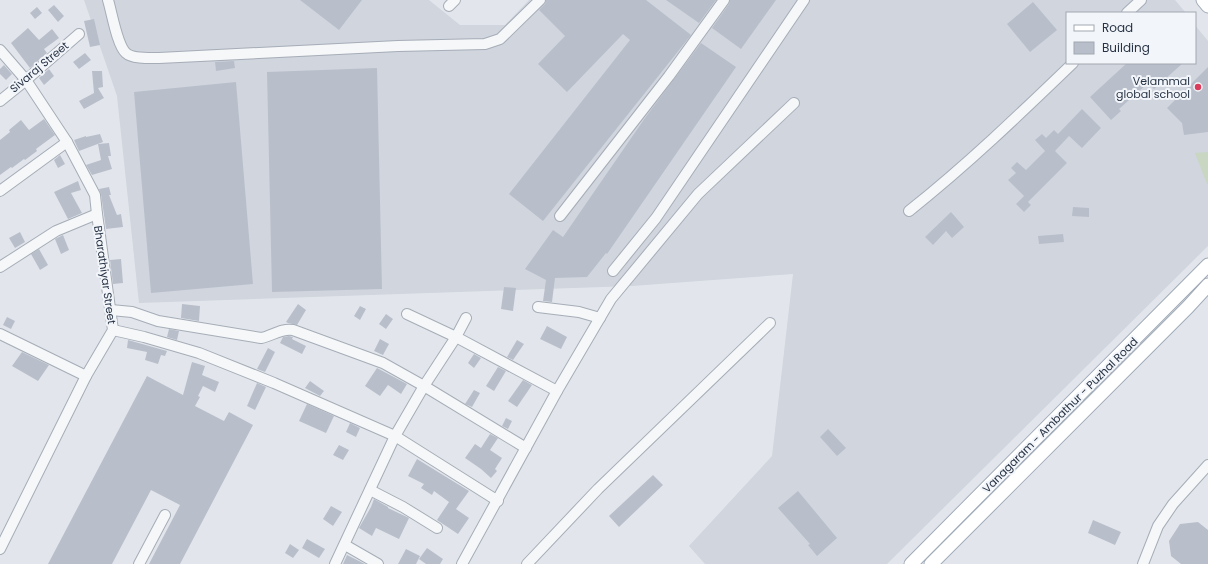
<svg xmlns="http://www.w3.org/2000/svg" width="1208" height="564" viewBox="0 0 1208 564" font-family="Poppins,sans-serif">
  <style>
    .built { fill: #d0d5de }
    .green { fill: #c8d6c2 }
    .building { fill: #b9bfca }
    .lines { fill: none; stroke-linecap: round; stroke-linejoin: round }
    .minor-casing { stroke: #a6adb7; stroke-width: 12 }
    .major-casing { stroke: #a0abb8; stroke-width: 15 }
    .minor { stroke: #f5f7f9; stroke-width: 10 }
    .major { stroke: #fff; stroke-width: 13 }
    .poi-dot { fill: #da3d5b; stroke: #f2f5f9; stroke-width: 1.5 }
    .labels { text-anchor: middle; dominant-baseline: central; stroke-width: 4; stroke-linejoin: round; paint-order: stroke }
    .street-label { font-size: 11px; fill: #283445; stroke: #f2f5f9 }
    .poi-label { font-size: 11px; fill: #283445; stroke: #f2f5f9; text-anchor: end }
  </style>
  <rect width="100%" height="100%" fill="#e2e6ec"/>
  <!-- built -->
  <polygon class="built" points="84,0 429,0 460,25 505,25 529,0 1175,0 1186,13 1067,13 1067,63 1195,63 1195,25 1208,41 1208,246 887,564 705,564 689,546 772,456 793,274 632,286 139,303 117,96"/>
  <!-- green -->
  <polygon class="green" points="1208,152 1208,184 1207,184 1195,153"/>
  <!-- building -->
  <g class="building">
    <polygon points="300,0 362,0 339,30"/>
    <polygon points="546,0 646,0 691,35 543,221 509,194 630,40 623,34 567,92 538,64 565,36 539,10 545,4"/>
    <polygon points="666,0 716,0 699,23"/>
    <polygon points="730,0 776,0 741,49 712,28 729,4"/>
    <polygon points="1033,2 1057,30 1030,52 1007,24"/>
    <polygon points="54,5 64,16 58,22 48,10"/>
    <polygon points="37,7 42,13 35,19 30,13"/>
    <polygon points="94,19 100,45 90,47 84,21"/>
    <polygon points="28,28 39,40 52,29 59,38 44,49 47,53 30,68 11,43"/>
    <polygon points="701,43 736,67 607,254 606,253 587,277 555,278 552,302 543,301 546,280 525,269 553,230 563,237 645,118"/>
    <polygon points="85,53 91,60 79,69 73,62"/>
    <polygon points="234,61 235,68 216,71 215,62"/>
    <polygon points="1127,63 1183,63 1154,89 1148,83 1119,109 1121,111 1111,120 1090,97"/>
    <polygon points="4,65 12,74 6,80 0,74 0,69"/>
    <polygon points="1208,67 1208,132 1184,135 1182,123 1167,108"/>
    <polygon points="377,68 382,289 272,292 267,72"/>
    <polygon points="49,69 54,76 44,85 39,78"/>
    <polygon points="92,71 102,71 103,87 98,88 104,98 84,109 79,101 94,93"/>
    <polygon points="236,82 253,284 151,293 134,92"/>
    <polygon points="1082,109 1101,128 1082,148 1069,136 1055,151 1067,163 1028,202 1031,205 1024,212 1016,204 1024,196 1008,180 1016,173 1011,168 1017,162 1026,170 1045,151 1035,140 1042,134 1046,138 1054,130 1058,134"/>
    <polygon points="44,119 55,135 36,149 37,151 25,160 24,159 12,168 11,167 0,175 0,140 10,132 9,130 21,120 29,130"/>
    <polygon points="100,134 103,142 79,151 74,140 86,136 86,137"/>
    <polygon points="109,143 111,156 108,156 112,169 92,175 86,165 101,160 98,144"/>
    <polygon points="60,155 65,164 58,168 54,160"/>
    <polygon points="78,181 81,190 71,193 82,213 68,219 54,192"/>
    <polygon points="109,187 111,195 109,195 117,215 121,214 123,227 106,229 101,194 99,189"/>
    <polygon points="1073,207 1089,208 1089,217 1072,216"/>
    <polygon points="951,212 964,227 952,238 946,231 933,245 925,237"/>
    <polygon points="20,232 25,242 15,248 9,238"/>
    <polygon points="1063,234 1064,242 1039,244 1038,236"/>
    <polygon points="63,235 69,250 61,254 55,239"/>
    <polygon points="39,249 48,265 40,270 31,254"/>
    <polygon points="121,259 123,283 113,284 110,260"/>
    <polygon points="504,287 516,288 513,311 501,309"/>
    <polygon points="182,304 200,306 199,321 181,318"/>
    <polygon points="298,304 306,310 297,325 288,323 286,322"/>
    <polygon points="360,306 366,309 360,320 354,316"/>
    <polygon points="386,314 393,319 386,329 379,324"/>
    <polygon points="7,317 15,321 11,329 3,325"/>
    <polygon points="547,326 567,337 561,349 540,339"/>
    <polygon points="169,329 179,331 177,340 167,337"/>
    <polygon points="289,336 293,337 292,339 306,346 302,354 280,343 283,337"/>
    <polygon points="380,339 389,344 383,355 374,351"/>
    <polygon points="128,340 167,351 165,356 161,355 158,364 145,360 147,352 127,348"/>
    <polygon points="517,340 524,344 513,360 507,357"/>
    <polygon points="268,348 275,352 265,372 257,369"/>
    <polygon points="22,352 49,365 38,381 12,366"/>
    <polygon points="474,354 481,358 474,368 468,363"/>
    <polygon points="192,362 205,366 202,375 219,382 215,392 203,386 198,396 200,397 195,406 224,421 229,412 253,425 180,564 149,564 180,505 151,490 112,564 48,564 147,376 183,395"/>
    <polygon points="498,367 506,371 494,391 486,386"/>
    <polygon points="377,368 407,384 401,394 388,385 380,396 365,386"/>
    <polygon points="523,380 532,385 517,407 508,401"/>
    <polygon points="310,381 324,391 320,396 305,388"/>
    <polygon points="257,383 266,387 255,410 247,406"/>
    <polygon points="474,390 480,393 472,407 465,404"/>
    <polygon points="307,404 334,416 326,433 299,421"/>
    <polygon points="506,418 512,421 508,429 502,426"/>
    <polygon points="350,423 360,428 356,437 346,432"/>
    <polygon points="828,429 846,448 837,456 820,437"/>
    <polygon points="490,434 498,438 490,450 502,458 495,469 497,471 491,478 481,469 465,458 475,444 481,448"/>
    <polygon points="339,445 349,450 343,460 333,455"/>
    <polygon points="417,459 469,491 456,509 469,518 458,534 437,520 449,502 434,491 432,495 421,488 424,484 408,476"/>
    <polygon points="653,475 663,485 619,527 609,516"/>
    <polygon points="798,491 837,538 817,556 808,545 810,544 778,508"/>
    <polygon points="374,499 388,507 388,508 409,518 399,539 376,528 372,536 359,528 371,507"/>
    <polygon points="331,506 342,512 333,526 323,519"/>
    <polygon points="1093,520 1121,532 1115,545 1088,533"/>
    <polygon points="1198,522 1208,530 1208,564 1181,564 1171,556 1169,541 1180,524"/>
    <polygon points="307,539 325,549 319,558 302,548"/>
    <polygon points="290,544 299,550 293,558 285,553"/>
    <polygon points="427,548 443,559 440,564 426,564 419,559"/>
    <polygon points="406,549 420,556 416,564 398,564"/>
    <polygon points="347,555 365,564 343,564"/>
  </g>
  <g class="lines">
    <defs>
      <g id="minor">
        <path d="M108 0C112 13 117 45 126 53 132 59 151 58 159 58L398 46 485 44 500 39 540 0"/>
        <polyline points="449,6 455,0"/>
        <polyline points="1127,13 1141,0"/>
        <polyline points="0,50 26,80 67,142 95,195 97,214 113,330 86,376 0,549"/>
        <polyline points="0,101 26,80 79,34"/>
        <polyline points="0,191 67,142"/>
        <path d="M909 211C967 165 1020 114 1073 63"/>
        <polyline points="560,216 669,76 724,0"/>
        <polyline points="0,267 56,231 97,214"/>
        <polyline points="613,271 656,218 804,0"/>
        <polyline points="538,307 579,312 600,318"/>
        <path d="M111 310 132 312 158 321 261 338C272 336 281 328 293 330L383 363 424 386 526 448"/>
        <polyline points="407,314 456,337 557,391"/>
        <polyline points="113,330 144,337 199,353 274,383 395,436 498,501"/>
        <polyline points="0,334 86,376"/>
        <polyline points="370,490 403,507 437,528"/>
        <polyline points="345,545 378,564"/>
        <polyline points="139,564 165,515"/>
        <polyline points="335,564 395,436 424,386 456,337 466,318"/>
        <polyline points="462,564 557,391 611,299 698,194 794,103"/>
        <polyline points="527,564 598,489 770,323"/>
        <polyline points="1143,564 1158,526 1173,504 1208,465"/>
      </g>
      <g id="major">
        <polyline points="1203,0 1208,6"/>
        <polyline points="911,564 1208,265"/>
        <polyline points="931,564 1188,307 1208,285"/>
      </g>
    </defs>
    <!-- minor casing -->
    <use href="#minor" class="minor-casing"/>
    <!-- major casing -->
    <use href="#major" class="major-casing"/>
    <!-- minor -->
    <use href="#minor" class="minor"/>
    <!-- major -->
    <use href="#major" class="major"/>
  </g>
  <!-- markers -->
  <circle class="poi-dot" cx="1198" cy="87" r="4"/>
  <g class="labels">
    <!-- street labels -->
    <g class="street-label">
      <text transform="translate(39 67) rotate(-40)">Sivaraj Street</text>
      <text transform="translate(105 275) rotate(82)">Bharathiyar Street</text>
      <text transform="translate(1060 415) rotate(-45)">Vanagaram - Ambathur - Puzhal Road</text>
    </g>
    <!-- poi labels -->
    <g class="poi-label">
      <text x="1190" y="81">Velammal<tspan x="1190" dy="13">global school</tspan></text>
    </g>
  </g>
  <!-- legend -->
  <rect x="1066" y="12" width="130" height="52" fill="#f2f5f9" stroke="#a1a8b1"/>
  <rect x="1074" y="25" width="20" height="6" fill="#ffffff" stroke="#a1a8b1"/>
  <text x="1102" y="32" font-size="12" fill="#283445">Road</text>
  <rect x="1074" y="42" width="20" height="12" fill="#b9bfca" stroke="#a1a8b1"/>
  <text x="1102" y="52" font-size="12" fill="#283445">Building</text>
</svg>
